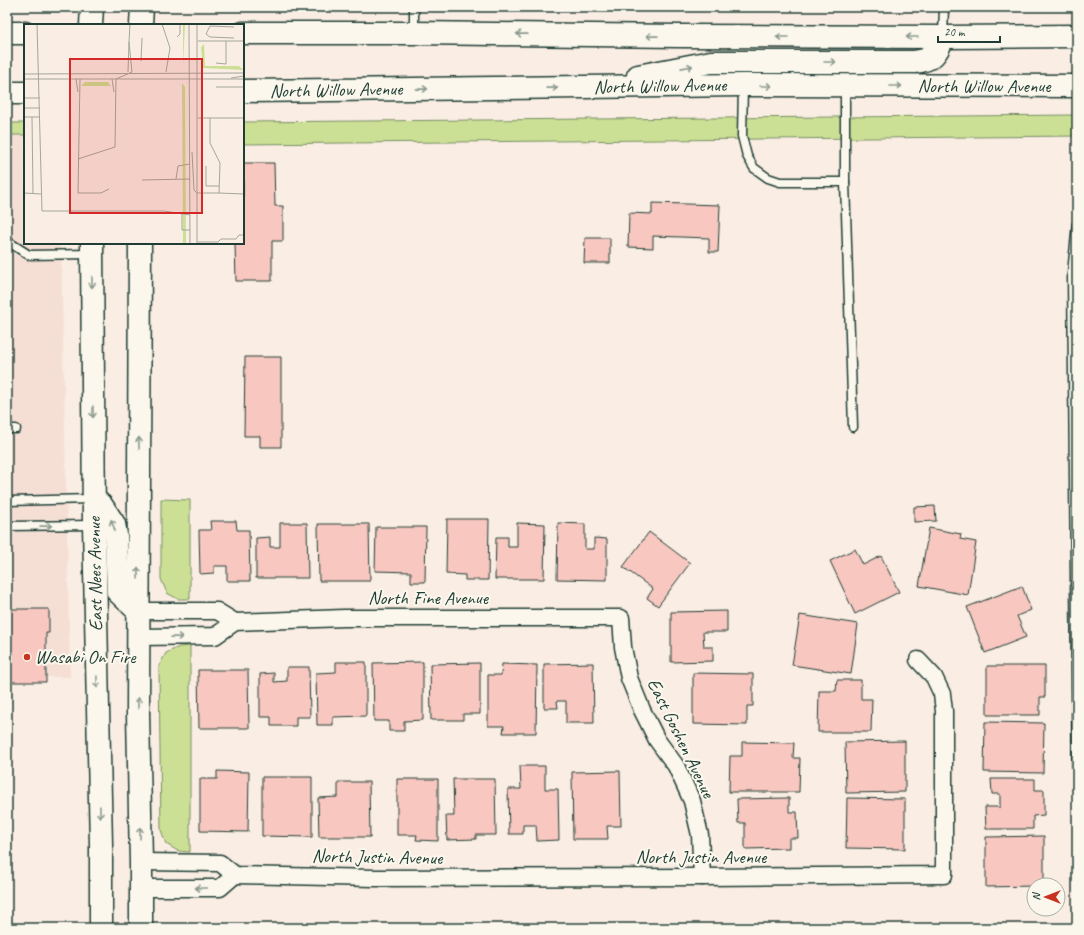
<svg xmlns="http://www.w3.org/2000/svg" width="1084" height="935" viewBox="0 0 1084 935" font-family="Caveat,sans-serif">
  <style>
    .built { fill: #f5dfd5 }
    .green { fill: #cce095; stroke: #768e64 }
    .building { fill: #f7c7c0; stroke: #1f3d34 }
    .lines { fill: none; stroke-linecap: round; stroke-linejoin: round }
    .lane-casing { stroke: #1f3d34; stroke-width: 11 }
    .street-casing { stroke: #1f3d34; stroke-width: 19 }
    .secondary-casing { stroke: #1f3d34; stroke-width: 25 }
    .lane { stroke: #fbf7ec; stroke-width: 8 }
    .street { stroke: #fbf7ec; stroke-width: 16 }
    .secondary { stroke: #fbf7ec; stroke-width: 22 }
    .oneway { stroke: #8d9a90 }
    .poi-dot { fill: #c8321e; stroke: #fbf7ec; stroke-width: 1.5 }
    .labels { text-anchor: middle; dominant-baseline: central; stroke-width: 4; stroke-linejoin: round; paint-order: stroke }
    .street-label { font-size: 19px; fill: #1f3d34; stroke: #fbf7ec }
    .poi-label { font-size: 19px; fill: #1f3d34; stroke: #fbf7ec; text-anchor: start }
    .inset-road { fill: none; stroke: #a2a79d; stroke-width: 1 }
    .view { fill: #d62828; fill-opacity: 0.15; stroke: #d62828; stroke-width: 2 }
    .inset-edge { fill: none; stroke: #1f3d34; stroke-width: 2 }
  </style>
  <rect width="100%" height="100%" fill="#faede3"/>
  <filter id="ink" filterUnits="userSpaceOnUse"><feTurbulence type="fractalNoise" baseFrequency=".025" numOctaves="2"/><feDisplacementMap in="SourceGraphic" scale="8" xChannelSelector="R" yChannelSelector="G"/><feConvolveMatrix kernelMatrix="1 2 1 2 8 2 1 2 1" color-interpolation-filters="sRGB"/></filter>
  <g filter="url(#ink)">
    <!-- built -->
    <polygon class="built" points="7,135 25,135 25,243 61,243 70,677 7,677"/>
    <!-- green -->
    <g class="green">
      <polygon points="1077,115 1077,136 243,144 243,122"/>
      <rect x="7" y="123" width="18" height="12"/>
      <polygon points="161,499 190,500 190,599 178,599 167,593 161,579"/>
      <polygon points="190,646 190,852 178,851 166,844 161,830 159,666 166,653 179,647"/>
    </g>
    <!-- building -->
    <g class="building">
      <polygon points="243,163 274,163 275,206 283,206 283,241 272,241 272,281 236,281 235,243 243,243"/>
      <polygon points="652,203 720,205 718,252 709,252 709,238 653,236 653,248 628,247 629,213 652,214"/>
      <polygon points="585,238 610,238 610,263 584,263"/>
      <polygon points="245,357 281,357 281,447 260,447 260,436 244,436"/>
      <polygon points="935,506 936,521 914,522 914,507"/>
      <polygon points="447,519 489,519 488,580 465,580 465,575 446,574"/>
      <polygon points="210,521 236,521 237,530 249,530 250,581 227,581 227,566 214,566 214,573 200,574 199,530 211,530"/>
      <polygon points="280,523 307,523 308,578 256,578 256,538 270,537 270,547 280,547"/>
      <polygon points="517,523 545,524 544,579 495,579 496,537 508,537 508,547 517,547"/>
      <polygon points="558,523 585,524 585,549 594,549 594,538 607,539 607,580 557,579"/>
      <polygon points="318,524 369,524 370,581 319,581"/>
      <polygon points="376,527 426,527 425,582 411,582 411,572 375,571"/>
      <polygon points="929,528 961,534 960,539 976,542 968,595 919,586"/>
      <polygon points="649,532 690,563 658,606 647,598 653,589 623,567"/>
      <polygon points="855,549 863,565 881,556 899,592 855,614 830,561"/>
      <polygon points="1022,586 1031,610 1017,616 1026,637 985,653 967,607"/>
      <polygon points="7,609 49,609 49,633 46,633 46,682 7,682"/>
      <polygon points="727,611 727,632 703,632 704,647 713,647 713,661 671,662 671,612"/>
      <polygon points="800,615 858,624 851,674 792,665"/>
      <polygon points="336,662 366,662 366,716 333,717 333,725 317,725 316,673 336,672"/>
      <polygon points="423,662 423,720 404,721 404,731 389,731 389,721 374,721 373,663"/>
      <polygon points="480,663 480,714 463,714 463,720 431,720 430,664"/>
      <polygon points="593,663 594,723 566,723 566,701 557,701 558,708 544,708 544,664"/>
      <polygon points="502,664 537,665 536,733 503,733 504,726 488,726 488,675 501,675"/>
      <polygon points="987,666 1045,666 1045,697 1040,697 1040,715 987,715"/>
      <polygon points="287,667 309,667 310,717 296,717 296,726 271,726 271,717 260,717 260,674 274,673 274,682 287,681"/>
      <polygon points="198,670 248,670 249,728 199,728"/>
      <polygon points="693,673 753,674 753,706 747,706 747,725 693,724"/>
      <polygon points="837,680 861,680 861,699 872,699 871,732 818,732 819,691 836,691"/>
      <polygon points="985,722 1044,723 1043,773 984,772"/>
      <polygon points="905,741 905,792 846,793 845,742"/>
      <polygon points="742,742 794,743 793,758 800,758 799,792 729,792 730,756 742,756"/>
      <polygon points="520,766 545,766 545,789 558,789 559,840 537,841 536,825 523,825 523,834 509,834 508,789 521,789"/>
      <polygon points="217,771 249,772 248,832 200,831 200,779 217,779"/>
      <polygon points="620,771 621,826 607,826 608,839 573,839 572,772"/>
      <polygon points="262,777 312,777 312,837 262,836"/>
      <polygon points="397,779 438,779 438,841 416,840 417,835 397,835"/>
      <polygon points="453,779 495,779 496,835 476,835 476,839 447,840 446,816 454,816"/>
      <polygon points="991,779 1035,779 1035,790 1044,790 1044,815 1033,816 1033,829 986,829 985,807 1000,807 1000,794 992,794"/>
      <polygon points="338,782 369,782 370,837 319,837 318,798 338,797"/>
      <polygon points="789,798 789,812 797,812 798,838 789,838 789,848 745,849 745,823 738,823 737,799"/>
      <polygon points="847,798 905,799 905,849 846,848"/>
      <polygon points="1044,836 1044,885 1034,885 1034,886 986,887 986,837"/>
    </g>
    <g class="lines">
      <defs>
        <g id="lane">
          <polyline points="414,7 414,32"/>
          <polyline points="943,36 944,7"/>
          <polyline points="743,86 742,136 747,156 754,168 768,178 780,182 845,182"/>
          <polyline points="845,86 845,182 853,427"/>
          <polyline points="1077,224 1072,273 1077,781"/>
          <polyline points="7,241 29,255 91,254"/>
          <polyline points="7,429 16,429"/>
          <polyline points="7,501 93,499"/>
          <polyline points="7,526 94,525"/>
        </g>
        <g id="street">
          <polyline points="138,611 217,611 235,622"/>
          <polyline points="138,637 215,636 235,622 344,618 621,618 623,647 629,678 642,710 657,740 676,766 692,801 700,835 702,877"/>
          <polyline points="141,862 220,863 235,875 375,878 702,877 944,875 944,711 942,694 934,677 918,660"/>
          <polyline points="141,888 220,888 235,875"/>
        </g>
        <g id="secondary">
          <polyline points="91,25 92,7"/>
          <polyline points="141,25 142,7"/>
          <polyline points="7,33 25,33"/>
          <polyline points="243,33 414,33 680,36 943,37 1077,36"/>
          <path d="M638 76 711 62H914C933 60 937 54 943 37"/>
          <polyline points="243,91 743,85 1077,86"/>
          <polyline points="7,93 25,93"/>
          <polyline points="92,243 94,525 101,845 101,928"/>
          <polyline points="140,243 138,713 141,862 141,928"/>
          <polyline points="94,499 102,506 114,524 116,535 118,592 138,611"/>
        </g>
      </defs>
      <!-- lane casing -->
      <use href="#lane" class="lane-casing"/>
      <!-- street casing -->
      <use href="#street" class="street-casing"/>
      <!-- secondary casing -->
      <use href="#secondary" class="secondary-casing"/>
      <!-- lane -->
      <use href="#lane" class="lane"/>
      <!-- street -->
      <use href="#street" class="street"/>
      <!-- secondary -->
      <use href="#secondary" class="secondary"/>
    </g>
    <!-- one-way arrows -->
    <defs><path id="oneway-shaft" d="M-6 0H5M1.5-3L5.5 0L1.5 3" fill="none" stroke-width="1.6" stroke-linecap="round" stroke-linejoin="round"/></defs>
    <g class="oneway">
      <use href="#oneway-shaft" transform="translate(522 34) rotate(-179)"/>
      <use href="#oneway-shaft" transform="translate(652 36) rotate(-179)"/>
      <use href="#oneway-shaft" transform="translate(782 37) rotate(-180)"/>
      <use href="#oneway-shaft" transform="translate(912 37) rotate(-180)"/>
      <use href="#oneway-shaft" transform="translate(830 62)"/>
      <use href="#oneway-shaft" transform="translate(687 67) rotate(-11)"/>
      <use href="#oneway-shaft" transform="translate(766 86)"/>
      <use href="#oneway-shaft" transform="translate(896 86)"/>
      <use href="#oneway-shaft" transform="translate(552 88) rotate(-1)"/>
      <use href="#oneway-shaft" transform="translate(422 89) rotate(-1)"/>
      <use href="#oneway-shaft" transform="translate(92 282) rotate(90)"/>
      <use href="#oneway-shaft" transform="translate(93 412) rotate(90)"/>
      <use href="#oneway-shaft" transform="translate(139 443) rotate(-90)"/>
      <use href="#oneway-shaft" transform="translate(113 525) rotate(-110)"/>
      <use href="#oneway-shaft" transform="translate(46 526) rotate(-1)"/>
      <use href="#oneway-shaft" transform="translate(138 573) rotate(-90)"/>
      <use href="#oneway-shaft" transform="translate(177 637) rotate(-1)"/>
      <use href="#oneway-shaft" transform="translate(97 682) rotate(89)"/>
      <use href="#oneway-shaft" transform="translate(138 703) rotate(-90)"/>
      <use href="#oneway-shaft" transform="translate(100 812) rotate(89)"/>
      <use href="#oneway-shaft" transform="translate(140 833) rotate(-91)"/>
      <use href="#oneway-shaft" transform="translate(201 888) rotate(180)"/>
    </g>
  </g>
  <!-- markers -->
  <circle class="poi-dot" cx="27" cy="657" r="4"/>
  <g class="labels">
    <!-- street labels -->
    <g class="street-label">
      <text transform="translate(660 86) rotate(-1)">North Willow Avenue</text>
      <text x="984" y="86">North Willow Avenue</text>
      <text transform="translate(336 90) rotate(-1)">North Willow Avenue</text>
      <text transform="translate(95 574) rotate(-91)">East Nees Avenue</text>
      <text x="428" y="598">North Fine Avenue</text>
      <text transform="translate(681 738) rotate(64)">East Goshen Avenue</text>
      <text transform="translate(377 857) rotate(1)">North Justin Avenue</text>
      <text x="701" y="857">North Justin Avenue</text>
    </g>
    <!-- poi labels -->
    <g class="poi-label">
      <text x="35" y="657">Wasabi On Fire</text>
    </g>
  </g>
  <!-- overview -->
  <g transform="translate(24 24)">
    <rect width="220" height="220" fill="#faede3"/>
    <path d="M159 0H161L159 42ZM180 20 181 42H215L220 46 179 44 177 23ZM61 58H84L87 62H57ZM158 59 161 63 162 220H159Z" fill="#cce095"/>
    <path class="inset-road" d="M13 0 18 187H140L166 191M138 0 146 24 142 48M165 0 166 220M173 0V220M210 3 186 2 182 10 186 13 210 14M153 13 156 10V0M174 17H220M105 18 106 0M117 37 118 14M192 39 202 40V17M104 48 105 18 108 48M0 50 220 49M207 54 220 52M0 55H220M52 55 54 68M56 55 54 169H77L85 165M88 55 90 68M92 55 108 48M192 63H220M0 74H16M0 84H16M0 93H16M8 93 9 170M174 94H220M168 128 170 166 173 169M54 135 91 123 92 55M182 142V162H195M152 155 154 142 166 140M118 156 166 155M0 169 17 170M173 169H195L196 139 186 119V94M195 169 220 170M158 190V206H166M173 218H194L197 215H212L215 211H220"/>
    <path class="view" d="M46 35H178V189H46Z"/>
    <rect width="220" height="220" class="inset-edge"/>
  </g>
  <!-- margin -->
  <rect width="1084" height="935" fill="none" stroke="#fbf7ec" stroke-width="24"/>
  <rect x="12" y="12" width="1060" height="911" fill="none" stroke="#1f3d34" stroke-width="1.5" filter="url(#ink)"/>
  <!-- north arrow -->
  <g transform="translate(1046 897) rotate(270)"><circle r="19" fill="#fbf7ec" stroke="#a3ada2"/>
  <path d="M0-3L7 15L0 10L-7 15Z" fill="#c8321e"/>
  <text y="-6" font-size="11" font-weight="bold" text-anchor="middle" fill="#1f3d34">N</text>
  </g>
  <!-- scale -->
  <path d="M938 36v6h62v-6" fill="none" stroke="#1f3d34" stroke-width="2"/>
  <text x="944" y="36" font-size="12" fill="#1f3d34" stroke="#fbf7ec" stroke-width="3" paint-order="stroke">20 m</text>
</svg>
